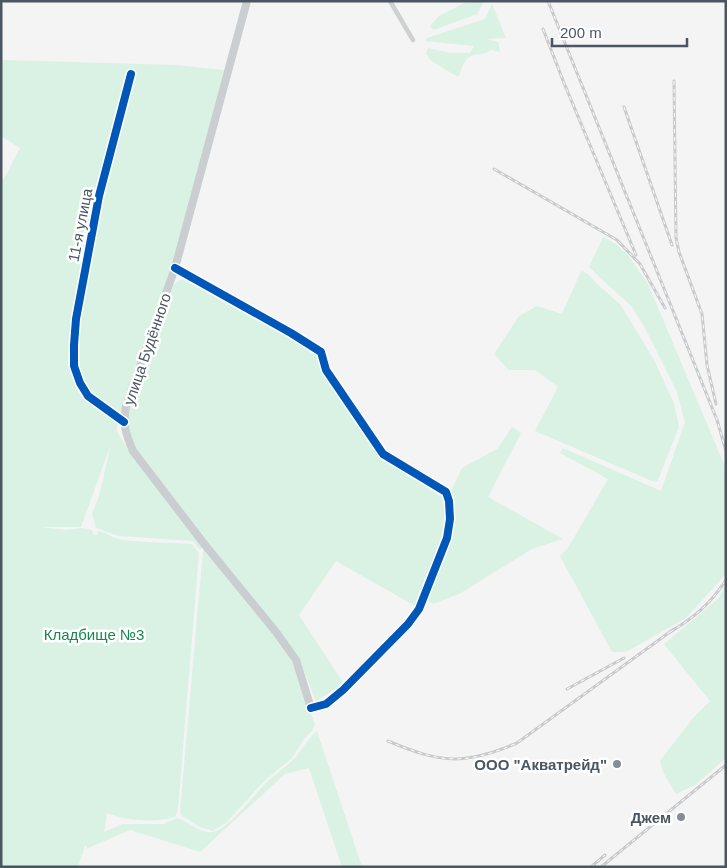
<svg xmlns="http://www.w3.org/2000/svg" width="727" height="868" viewBox="0 0 727 868" font-family="Arial,sans-serif">
  <style>
    .green { fill: #d9f2e3 }
    .lines { fill: none; stroke-linecap: round; stroke-linejoin: round }
    .street { stroke: #ced0d2; stroke-width: 4.5 }
    .primary { stroke: #caced1; stroke-width: 8 }
    .rail-casing { stroke: #c9cacc; stroke-width: 3 }
    .rail { stroke: #fff; stroke-width: 1; stroke-dasharray: 4; stroke-linecap: butt }
    .cycleway-casing { stroke: #fff; stroke-width: 11 }
    .cycleway { stroke: #0057b8; stroke-width: 8 }
    .poi-dot { fill: #868d94; stroke: #fff; stroke-width: 2 }
    .labels { text-anchor: middle; dominant-baseline: central; stroke-width: 5; stroke-linejoin: round; paint-order: stroke }
    .street-label { font-size: 15px; fill: #4a5661; stroke: #fff }
    .park-label { font-size: 15px; fill: #17864f; stroke: #fff }
    .poi-label { font-size: 15px; font-weight: bold; fill: #4a5661; stroke: #fff; text-anchor: end }
  </style>
  <rect width="100%" height="100%" fill="#f4f4f4"/>
  <!-- green -->
  <g class="green">
    <polygon points="468,1 484,1 477,14 433,30 430,26 439,16"/>
    <path d="M492 4 506 38 487 39 498 42 500 52 491 50C483 57 474 52 468 58 463 62 461 72 458 77L430 60 426 53 428 48 451 53H470L474 46 425 41 427 38 485 19Z"/>
    <path d="M1 60 176 65 224 70 175 266 116 430C141 471 173 508 203 546L200 550 193 541 119 536 96 528 92 514 99 496 111 444 81 527H41L66 530 82 528 92 530 93 534 97 535 98 531C107 533 114 539 124 540 146 543 169 542 192 544L199 553 178 809 175 817C153 823 128 821 107 813L104 832 123 824H163L177 818C188 821 200 834 213 832 227 830 255 794 266 783 275 774 286 767 295 758 302 749 308 739 317 731L362 867H342L309 768 285 774 200 852 130 830 86 849 87 846H85L78 867H1V184L20 148 1 136Z"/>
    <polygon points="603,237 616,244 628,255 648,284 726,469 726,574 686,618 626,652 612,652 560,556 568,548 608,479 560,453 563,448 661,491 685,422 677,392 645,328 632,307 589,267"/>
    <polygon points="581,271 587,273 597,284 620,304 653,358 674,403 679,427 657,482 652,481 535,431 558,387 535,370 509,370 494,354 519,316 537,306 562,314"/>
    <polygon points="182,279 318,354 327,379 381,457 445,499 447,524 415,606 336,561 299,615 344,684 316,701 299,659 278,629 203,538 133,445 126,418 174,284"/>
    <polygon points="512,427 521,433 488,497 563,539 532,549 459,594 433,604 425,599 448,545 453,510 451,491 462,468 497,449"/>
    <polygon points="203,550 206,550 282,645 292,661 315,725 312,731 304,739 292,758 263,782 227,822 213,831 198,826 181,815 180,811"/>
    <polygon points="726,583 726,758 695,785 676,794 663,772 660,761 693,718 710,701 664,644 718,599"/>
  </g>
  <g class="lines">
    <!-- street -->
    <g class="street">
      <polyline points="390,1 413,40"/>
      <polyline points="175,268 291,333 321,352 326,370 383,454 446,492 449,501 450,519 447,538 419,609 408,624 343,690 326,704 311,708"/>
      <polyline points="124,422 88,396 80,383 74,366 74,345 76,319 99,196 131,74"/>
    </g>
    <!-- primary -->
    <path class="primary" d="M247 1 175 268 126 406C123 426 125 432 133 451L205 545 276 632 296 660 311 708"/>
    <defs>
      <g id="rail">
        <polyline points="548,1 717,420 726,451"/>
        <polyline points="543,29 564,83 636,255"/>
        <polyline points="674,81 676,238 679,252 702,314 707,365 716,404"/>
        <polyline points="624,107 672,245"/>
        <polyline points="494,169 617,240 640,264 665,308"/>
        <path d="M670 632C695 617 710 604 726 580"/>
        <polyline points="567,689 624,658"/>
        <path d="M388 741C440 763 464 766 517 743L674 629"/>
        <polyline points="591,867 605,855"/>
        <polyline points="601,867 726,765"/>
      </g>
    </defs>
    <!-- rail casing -->
    <use href="#rail" class="rail-casing"/>
    <!-- rail -->
    <use href="#rail" class="rail"/>
    <defs>
      <g id="cycleway">
        <polyline points="175,268 291,333 321,352 326,370 383,454 446,492 449,501 450,519 447,538 419,609 408,624 343,690 326,704 311,708"/>
        <polyline points="124,422 88,396 80,383 74,366 74,345 76,319 99,196 131,74"/>
      </g>
    </defs>
    <!-- cycleway casing -->
    <use href="#cycleway" class="cycleway-casing"/>
    <!-- cycleway -->
    <use href="#cycleway" class="cycleway"/>
  </g>
  <!-- markers -->
  <g class="poi-dot">
    <circle cx="617" cy="764" r="5"/>
    <circle cx="681" cy="817" r="5"/>
  </g>
  <g class="labels">
    <!-- street labels -->
    <g class="street-label">
      <text transform="translate(80 225) rotate(-79)">11-я улица</text>
      <text transform="translate(147 349) rotate(-71)">улица Будённого</text>
    </g>
    <!-- park labels -->
    <g class="park-label">
      <text x="94" y="634">Кладбище №3</text>
    </g>
    <!-- poi labels -->
    <g class="poi-label">
      <text x="607" y="764">ООО "Акватрейд"</text>
      <text x="671" y="817">Джем</text>
    </g>
  </g>
  <!-- border -->
  <rect width="727" height="868" fill="none" stroke="#4a5661" stroke-width="5"/>
  <!-- scale -->
  <path d="M552 38v8h135v-8" fill="none" stroke="#4a5661" stroke-width="2.5"/>
  <text x="560" y="38" font-size="15" fill="#4a5661" stroke="#ffffff" stroke-width="4" paint-order="stroke">200 m</text>
</svg>
